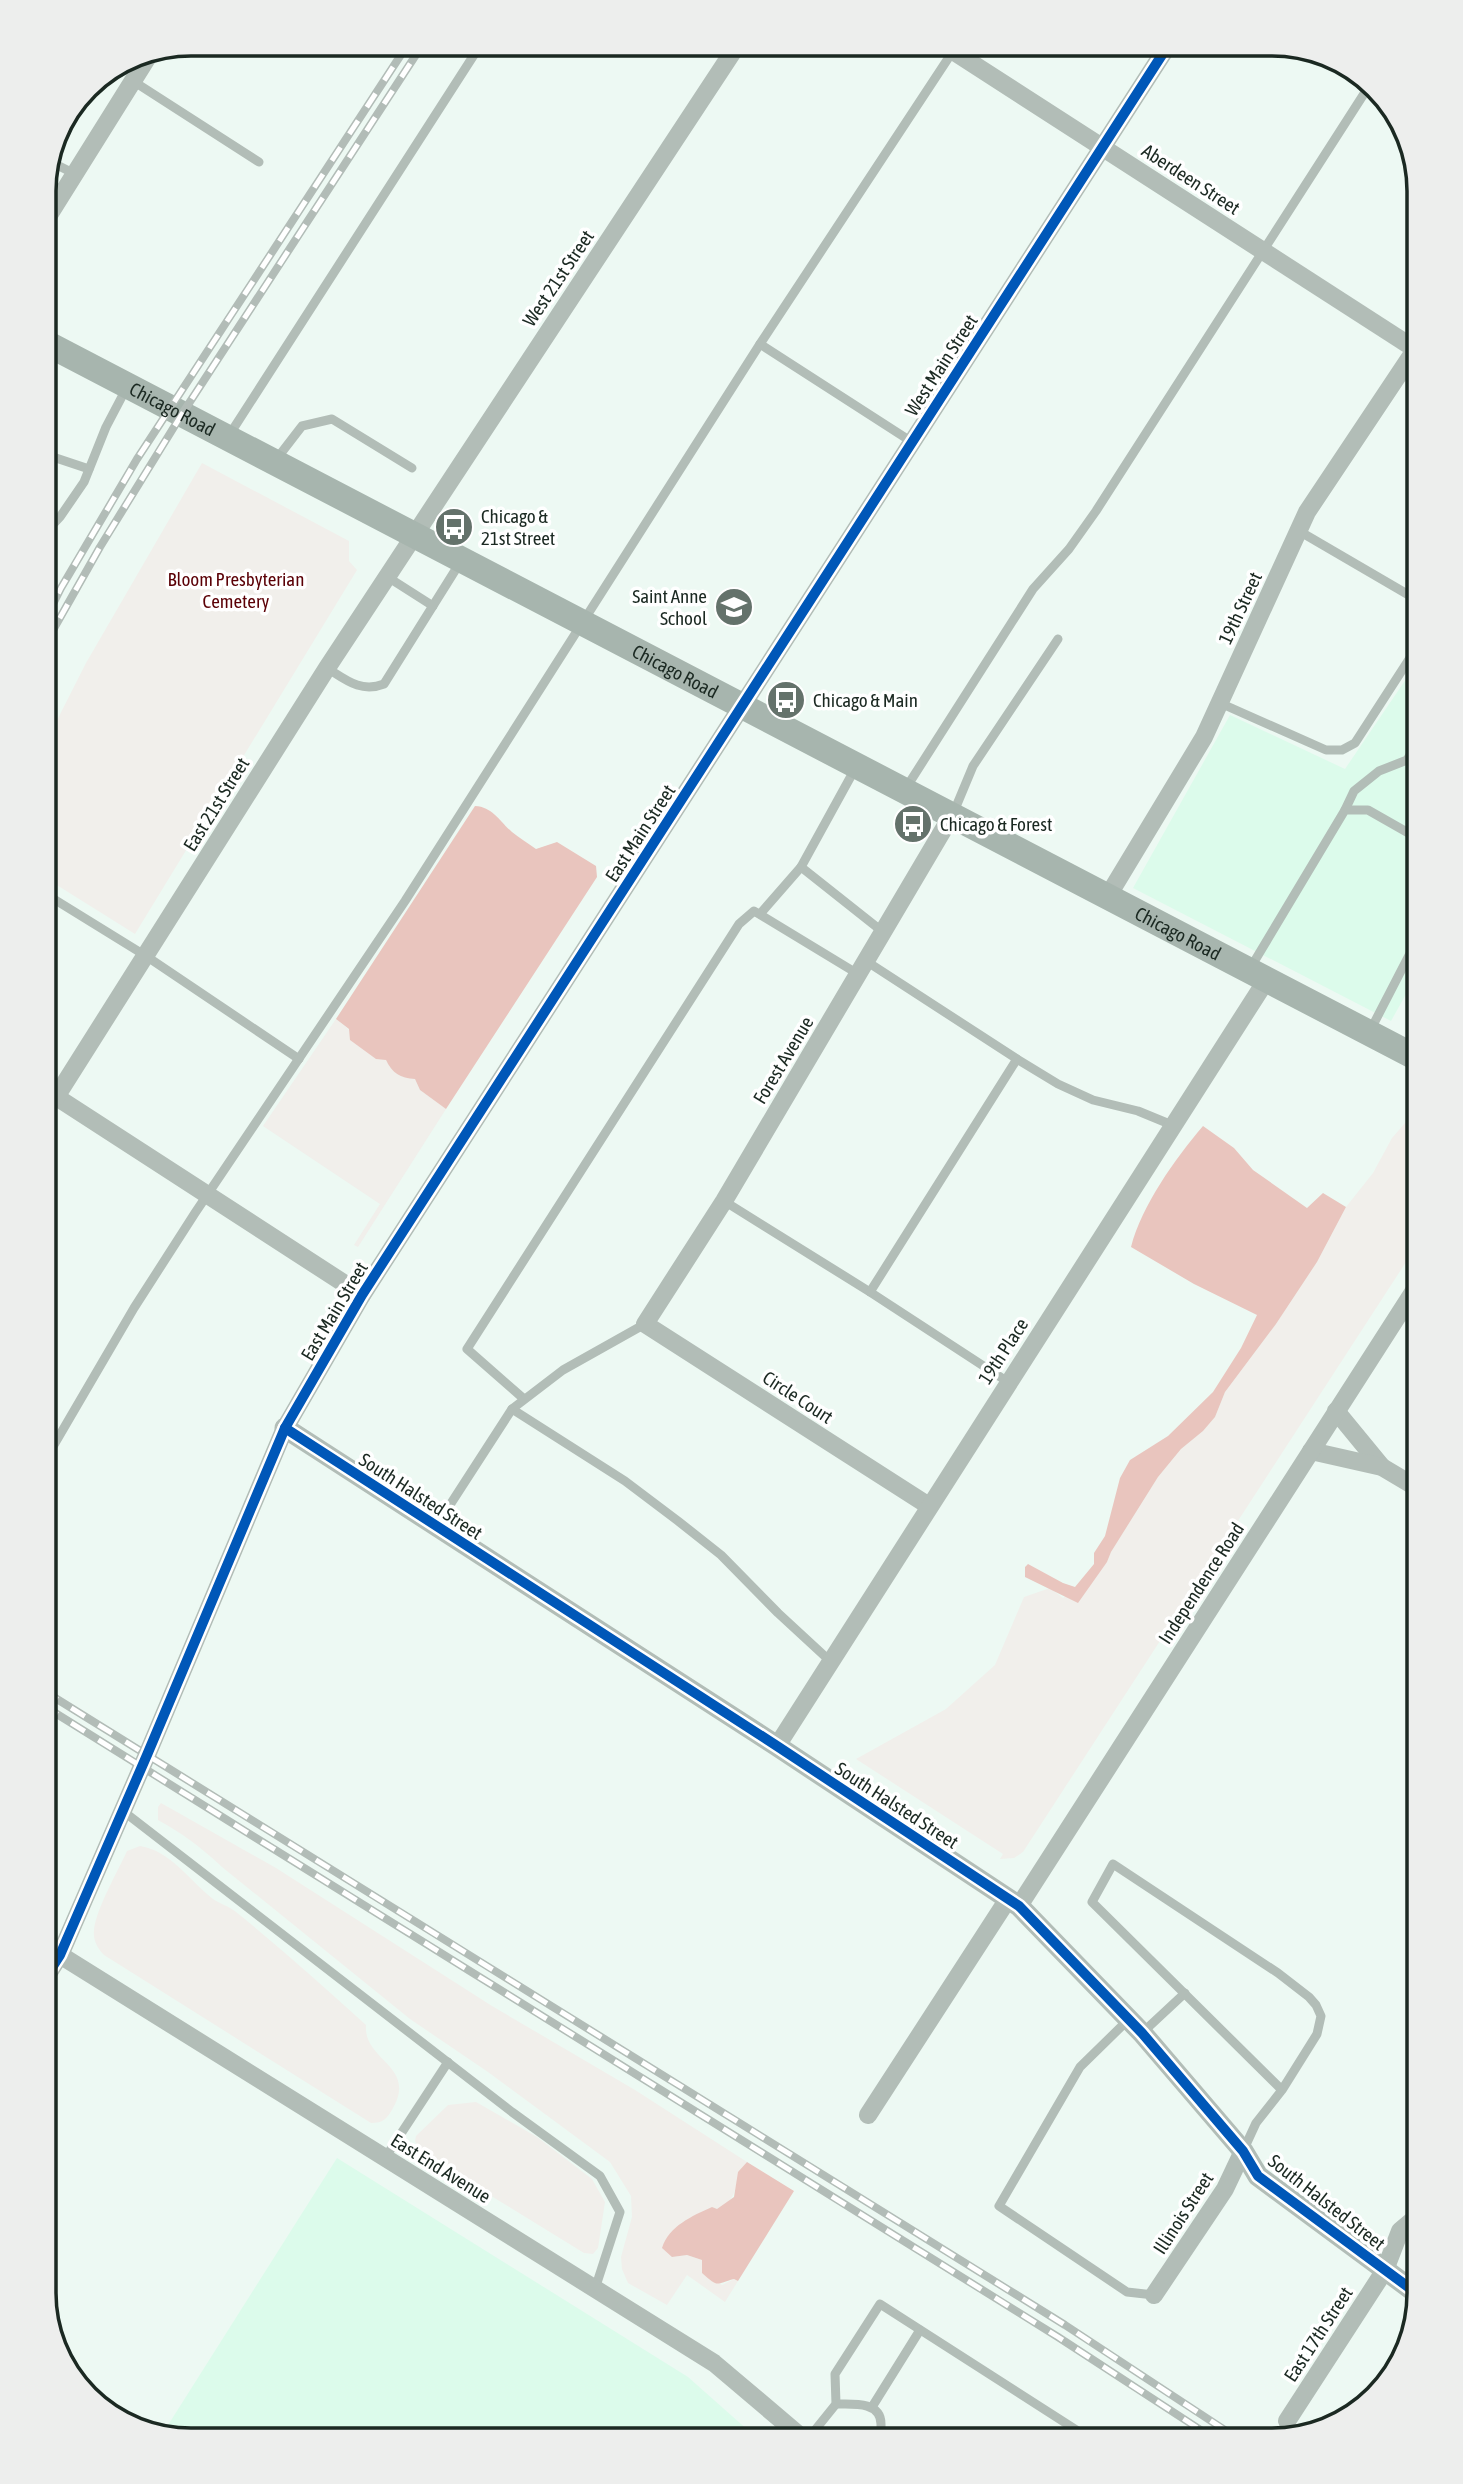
<svg xmlns="http://www.w3.org/2000/svg" width="1463" height="2484" viewBox="0 0 1463 2484" font-family="'Asap Condensed',sans-serif">
  <style>
    .built { fill: #dcfbeb }
    .green { fill: #f1efeb }
    .forest { fill: #e9c5be }
    .lines { fill: none; stroke-linecap: round; stroke-linejoin: round }
    .service { stroke: #b2bdb7; stroke-width: 9 }
    .minor { stroke: #b2bdb7; stroke-width: 18 }
    .tertiary { stroke: #b2bdb7; stroke-width: 21 }
    .primary { stroke: #a7b5ae; stroke-width: 26 }
    .rail-casing { stroke: #b2bcb7; stroke-width: 8 }
    .rail { stroke: #fff; stroke-width: 5; stroke-dasharray: 16; stroke-linecap: butt }
    .cycleway-casing { stroke: #fff; stroke-width: 15 }
    .cycleway { stroke: #0057b8; stroke-width: 10 }
    .labels { text-anchor: middle; dominant-baseline: central; stroke-width: 7; stroke-linejoin: round; paint-order: stroke }
    .street-label { font-size: 19px; fill: #1b2922; stroke: #fff }
    .poi-label { font-size: 19px; fill: #1b2922; stroke: #fff; text-anchor: start }
    .park-label { font-size: 19px; fill: #5b0006; stroke: #fff }
    .rim { fill: none; stroke: #1b2922; stroke-width: 3.5 }
  </style>
  <rect width="100%" height="100%" fill="#edf9f3"/>
  <!-- built -->
  <g class="built">
    <polygon points="1419,660 1419,971 1391,1021 1133,888 1230,715 1345,769"/>
    <polygon points="337,2158 688,2377 759,2440 182,2440 163,2433"/>
  </g>
  <!-- green -->
  <g class="green">
    <polygon points="202,463 349,541 349,561 357,570 135,934 44,877 44,746 86,663"/>
    <path d="M336 1019 386 1060C392 1073 400 1078 415 1079L420 1090 446 1109 358 1247 354 1245 380 1204 263 1126Z"/>
    <polygon points="1419,1093 1419,1242 1023,1852 1014,1858 1000,1859 1003,1854 856,1759 946,1709 995,1665 1024,1597 1050,1588 1063,1598 1107,1562 1111,1552 1158,1477 1181,1449 1203,1431 1215,1417 1225,1392 1276,1324 1317,1262 1346,1207 1373,1173 1392,1138 1405,1123"/>
    <path d="M161 1803 276 1868 492 2006 635 2090 747 2162C730 2179 744 2196 717 2210L712 2207 681 2224 672 2257 687 2255 702 2260V2273L722 2285 734 2279 738 2281 725 2302 687 2275 667 2305 628 2283 622 2269 621 2257 632 2217 631 2196 610 2162 488 2072 410 2019 222 1867C202 1848 182 1833 158 1820V1807Z"/>
    <path d="M140 1846C171 1851 189 1880 213 1899 220 1904 229 1906 236 1912 281 1948 324 1987 366 2025 363 2061 417 2065 393 2108 387 2119 383 2123 371 2123L104 1955C97 1948 93 1940 94 1930 96 1909 118 1871 127 1851Z"/>
    <polygon points="476,2102 537,2137 592,2179 605,2202 598,2248 593,2254 584,2253 421,2153 415,2141 416,2136 448,2105"/>
  </g>
  <!-- forest -->
  <g class="forest">
    <path d="M475 806C493 807 499 821 512 832 519 838 528 843 536 849L557 842 596 866 597 877 446 1109 420 1090 415 1079C400 1078 392 1073 386 1060L376 1059 350 1040 349 1029 336 1019Z"/>
    <path d="M1203 1126 1234 1148 1253 1170 1307 1208 1323 1193 1346 1207 1317 1262 1276 1324 1225 1392 1215 1417 1203 1431 1181 1449 1158 1477 1111 1552 1107 1562 1078 1603 1025 1577V1567L1028 1564 1063 1583 1075 1587 1094 1564V1553L1105 1536 1120 1478 1130 1460 1168 1436 1213 1392 1241 1348 1257 1315 1194 1284 1131 1247C1142 1205 1175 1159 1203 1126Z"/>
    <path d="M747 2162 794 2191 738 2281 734 2279C715 2284 719 2288 702 2273V2260L687 2255 672 2257 662 2248C669 2226 692 2216 712 2207L717 2209 734 2197 738 2172Z"/>
  </g>
  <g class="lines">
    <!-- service -->
    <g class="service">
      <polyline points="133,81 259,162"/>
      <polyline points="49,161 75,174"/>
      <polyline points="760,344 912,442"/>
      <polyline points="228,437 481,44"/>
      <polyline points="44,454 89,469"/>
      <polyline points="275,461 302,426 332,419 412,468"/>
      <polyline points="1299,531 1419,601"/>
      <polyline points="44,534 60,517 84,482 106,427 127,387"/>
      <polyline points="386,576 433,606"/>
      <path d="M327 668C346 680 361 693 384 684L461 561"/>
      <polyline points="1220,703 1326,750 1342,750 1355,743 1419,644"/>
      <polyline points="856,767 801,867 883,932"/>
      <polyline points="906,788 1033,589 1069,549 1096,511 1369,86"/>
      <polyline points="1345,810 1354,791 1379,771 1407,760 1419,740"/>
      <polyline points="953,814 973,766 1058,639"/>
      <polyline points="44,893 146,956 299,1059"/>
      <polyline points="760,914 801,867"/>
      <polyline points="866,961 1017,1059 1058,1084 1093,1100 1138,1111 1172,1125"/>
      <polyline points="1251,967 1345,810 1368,810 1419,839"/>
      <polyline points="1417,988 1419,989"/>
      <polyline points="1370,1031 1419,936"/>
      <polyline points="724,1201 870,1292 1008,1382"/>
      <polyline points="870,1292 1017,1059"/>
      <polyline points="524,1399 467,1349 739,924 754,911 858,974"/>
      <polyline points="512,1409 625,1481 678,1521 721,1555 778,1613 830,1661"/>
      <polyline points="44,1462 134,1308 195,1213 405,901 760,344 955,48"/>
      <polyline points="437,1525 512,1409 563,1370 645,1324"/>
      <polyline points="123,1811 512,2112 600,2176 620,2212 595,2289"/>
      <polyline points="1129,2019 1080,2067 999,2206 1127,2292 1154,2295"/>
      <polyline points="1142,2033 1185,1993"/>
      <polyline points="1244,2149 1256,2123 1282,2090 1317,2034 1321,2016 1316,2005 1309,1997 1278,1973 1113,1864 1092,1902 1282,2090"/>
      <polyline points="385,2158 448,2062"/>
      <path d="M836 2404C852 2404 881 2401 881 2424 881 2432 882 2434 877 2440"/>
      <polyline points="872,2407 920,2330"/>
      <polyline points="807,2440 836,2404 835,2374 880,2304 1092,2440"/>
    </g>
    <!-- minor -->
    <g class="minor">
      <polyline points="942,44 1415,349"/>
      <polyline points="44,223 151,52"/>
      <polyline points="1108,896 1204,737 1307,512 1419,344"/>
      <polyline points="44,1089 362,1295"/>
      <polyline points="56,1097 327,668 738,44"/>
      <polyline points="1336,1411 1382,1467"/>
      <polyline points="1311,1451 1382,1467 1419,1489"/>
      <polyline points="929,1506 645,1324 724,1201 952,815"/>
      <polyline points="777,1746 1267,979"/>
      <polyline points="1019,1906 1419,1283"/>
      <polyline points="44,1945 714,2363 805,2440"/>
      <polyline points="44,1980 60,1955 147,1755 285,1428 362,1295 1169,44"/>
      <polyline points="868,2115 1008,1899"/>
      <polyline points="1154,2295 1225,2189 1243,2151"/>
      <polyline points="1287,2421 1385,2270 1400,2231 1419,2215"/>
    </g>
    <!-- tertiary -->
    <polyline class="tertiary" points="285,1428 777,1746 1019,1906 1142,2033 1243,2151 1258,2176 1419,2295"/>
    <!-- primary -->
    <path class="primary" id="s1" d="M44 342 1419 1059"/>
    <defs>
      <g id="rail">
        <polyline points="44,622 61,588 137,459 408,44"/>
        <polyline points="44,646 100,547 182,414 423,44"/>
        <polyline points="44,1691 1065,2325 1240,2440"/>
        <polyline points="44,1706 1058,2337 1216,2440"/>
      </g>
    </defs>
    <!-- rail casing -->
    <use href="#rail" class="rail-casing"/>
    <!-- rail -->
    <use href="#rail" class="rail"/>
    <defs>
      <g id="cycleway">
        <polyline points="285,1428 777,1746 1019,1906 1142,2033 1243,2151 1258,2176 1419,2295"/>
        <polyline points="44,1980 60,1955 147,1755 285,1428 362,1295 1169,44"/>
      </g>
    </defs>
    <!-- cycleway casing -->
    <use href="#cycleway" class="cycleway-casing"/>
    <!-- cycleway -->
    <use href="#cycleway" class="cycleway"/>
  </g>
  <!-- icons -->
  <defs>
    <symbol id="bus-disc" viewBox="-11 -11 22 22"><circle r="9.5" fill="#64726b" stroke="#fff"/><path d="M-5-6H5V4H4V6H2V4H-2V6H-4V4H-5ZM-3.5-4V0h7V-4ZM-3.5 1.2v1.5H-2V1.2ZM2 1.2v1.5H3.5V1.2Z" fill="#fff"/></symbol>
    <symbol id="school-disc" viewBox="-11 -11 22 22"><circle r="9.5" fill="#64726b" stroke="#fff"/><path d="M0-5L7-2L0 1L-7-2ZM-4 1L0 2.5L4 1V4Q0 6-4 4Z" fill="#fff"/></symbol>
  </defs>
  <g fill-rule="evenodd">
    <use href="#bus-disc" x="432" y="505" width="44" height="44"/>
    <use href="#school-disc" x="712" y="585" width="44" height="44"/>
    <use href="#bus-disc" x="764" y="678" width="44" height="44"/>
    <use href="#bus-disc" x="891" y="802" width="44" height="44"/>
  </g>
  <g class="labels">
    <!-- street labels -->
    <g class="street-label">
      <text transform="translate(1191 179) rotate(33)">Aberdeen Street</text>
      <text transform="translate(558 278) rotate(-56)">West 21st Street</text>
      <text transform="translate(941 365) rotate(-57)">West Main Street</text>
      <text stroke="none"><textPath href="#s1" startOffset="145">Chicago Road</textPath></text>
      <text transform="translate(1240 608) rotate(-65)">19th Street</text>
      <text stroke="none"><textPath href="#s1" startOffset="712">Chicago Road</textPath></text>
      <text transform="translate(216 804) rotate(-58)">East 21st Street</text>
      <text transform="translate(640 833) rotate(-57)">East Main Street</text>
      <text stroke="none"><textPath href="#s1" startOffset="1279">Chicago Road</textPath></text>
      <text transform="translate(783 1060) rotate(-59)">Forest Avenue</text>
      <text transform="translate(334 1311) rotate(-59)">East Main Street</text>
      <text transform="translate(1003 1351) rotate(-57)">19th Place</text>
      <text transform="translate(798 1397) rotate(33)">Circle Court</text>
      <text transform="translate(421 1496) rotate(33)">South Halsted Street</text>
      <text transform="translate(1201 1583) rotate(-57)">Independence Road</text>
      <text transform="translate(897 1805) rotate(33)">South Halsted Street</text>
      <text transform="translate(441 2168) rotate(32)">East End Avenue</text>
      <text transform="translate(1327 2202) rotate(38)">South Halsted Street</text>
      <text transform="translate(1183 2213) rotate(-57)">Illinois Street</text>
      <text transform="translate(1318 2334) rotate(-57)">East 17th Street</text>
    </g>
    <!-- poi labels -->
    <g class="poi-label">
      <text x="481" y="516">Chicago &amp;<tspan x="481" dy="22">21st Street</tspan></text>
      <text x="707" y="596" text-anchor="end">Saint Anne<tspan x="707" dy="22">School</tspan></text>
      <text x="813" y="700">Chicago &amp; Main</text>
      <text x="940" y="824">Chicago &amp; Forest</text>
    </g>
    <!-- park labels -->
    <g class="park-label">
      <text x="236" y="579">Bloom Presbyterian<tspan x="236" dy="22">Cemetery</tspan></text>
    </g>
  </g>
  <!-- crop -->
  <path d="M0 0H1463V2484H0ZM191 56H1272A135 135 0 0 1 1407 191V2293A135 135 0 0 1 1272 2428H191A135 135 0 0 1 56 2293V191A135 135 0 0 1 191 56Z" fill="#edeeed" fill-rule="evenodd"/>
  <path class="rim" d="M191 56H1272A135 135 0 0 1 1407 191V2293A135 135 0 0 1 1272 2428H191A135 135 0 0 1 56 2293V191A135 135 0 0 1 191 56Z"/>
</svg>
